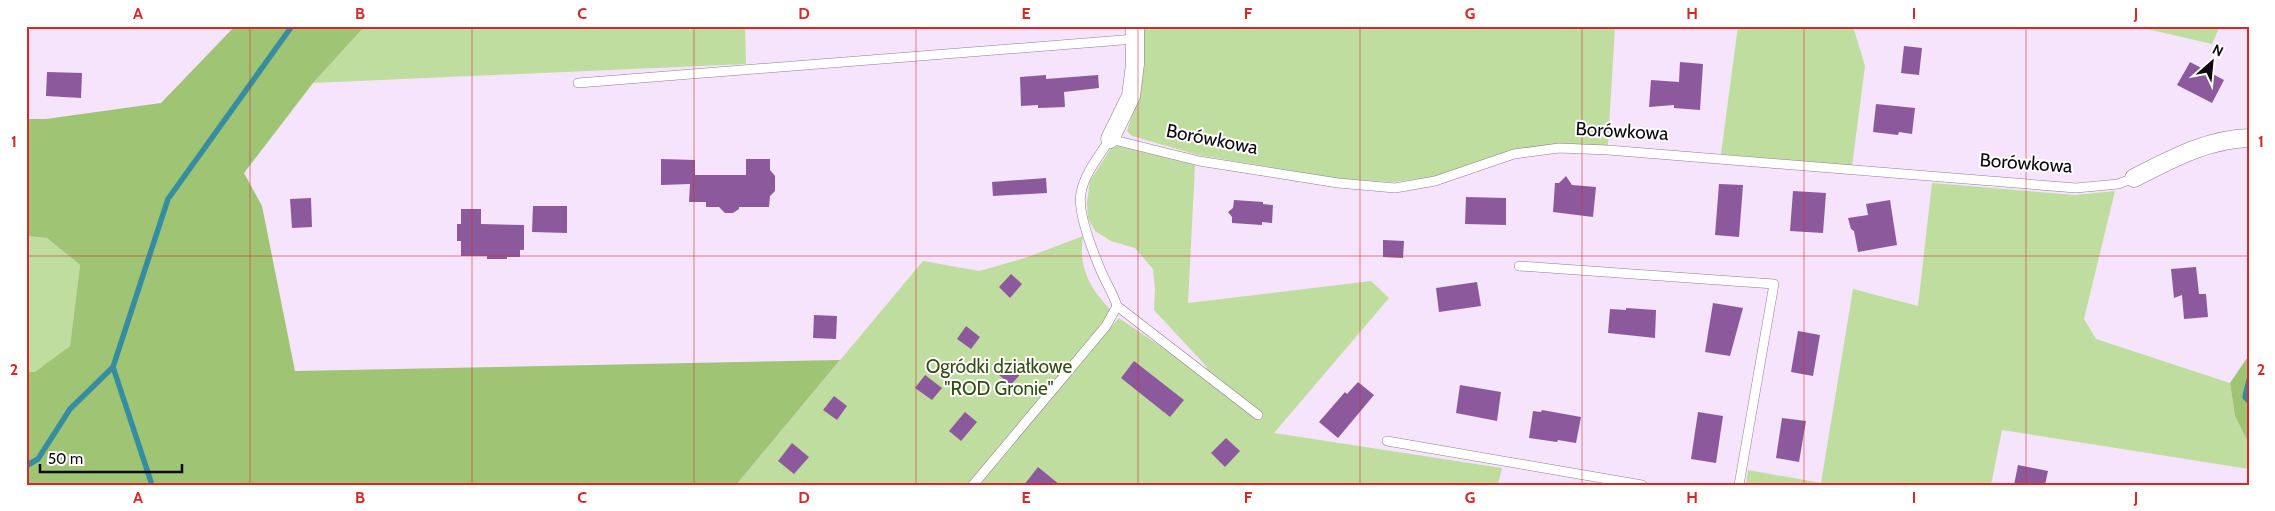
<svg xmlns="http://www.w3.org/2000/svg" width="2275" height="511" viewBox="0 0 2275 511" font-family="Cabin,sans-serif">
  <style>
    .green { fill: #bfdd9e }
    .forest { fill: #9fc474 }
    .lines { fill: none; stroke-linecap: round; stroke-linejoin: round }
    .stream { stroke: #378da0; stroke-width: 5.5 }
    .building { fill: #8c5a9c }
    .service-casing { stroke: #8e7d93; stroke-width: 10 }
    .minor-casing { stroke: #8e7d93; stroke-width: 19 }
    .service { stroke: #fff; stroke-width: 9 }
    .minor { stroke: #fff; stroke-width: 18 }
    .grid { fill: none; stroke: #d62828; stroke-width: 1; stroke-opacity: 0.55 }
    .labels { text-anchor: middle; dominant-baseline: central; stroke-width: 4; stroke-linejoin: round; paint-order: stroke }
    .street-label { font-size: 19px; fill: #0f0911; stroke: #fff }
    .park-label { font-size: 19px; fill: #344b13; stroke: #fff }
    .neatline { fill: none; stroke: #d62828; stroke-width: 2 }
    .grid-label { font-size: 16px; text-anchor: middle; font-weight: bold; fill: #d62828 }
  </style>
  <rect width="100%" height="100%" fill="#f6e3fc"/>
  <!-- green -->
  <g class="green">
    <polygon points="365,26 745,26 746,64 313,83"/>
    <polygon points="1143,26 1615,26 1608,145 1557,145 1513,150 1433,177 1394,182 1339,179 1198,155 1132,136 1127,131 1134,109"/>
    <polygon points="1738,26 1853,26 1865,66 1852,166 1721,154"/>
    <polygon points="2134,26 2220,26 2212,44"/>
    <path d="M1113 145 1195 165 1188 303 1371 281 1389 298 1274 433 1502 468 1498 485H736L923 261 979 271 1025 258 1083 236C1078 268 1090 289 1112 311L1102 323 1109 329 1119 318 1201 374 1207 367 1154 310 1155 289 1153 269 1135 248 1111 241 1095 231 1088 218 1087 202 1090 181Z"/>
    <polygon points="1932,183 2075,195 2115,191 2084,319 2096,339 2230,383 2235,416 2249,444 2249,469 2002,430 1991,485 1746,485 1748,470 1821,483 1853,289 1918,306"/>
    <polygon points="26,236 47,238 80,265 70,346 35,373 26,372"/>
  </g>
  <!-- forest -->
  <g class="forest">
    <polygon points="235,26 365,26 313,83 244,173 262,206 295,371 840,360 736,485 26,485 26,372 35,372 70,346 80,265 47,238 26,236 26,119 46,119 161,103"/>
    <polygon points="2249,355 2249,444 2235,416 2230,383"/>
  </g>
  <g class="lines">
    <!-- stream -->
    <g class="stream">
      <polyline points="113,367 152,485"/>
      <polyline points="2249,380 2245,397 2249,401"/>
      <polyline points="26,466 38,459 70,409 113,367 168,199 292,26"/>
    </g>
  </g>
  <!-- building -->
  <g class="building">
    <polygon points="1904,46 1922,48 1919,75 1901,73"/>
    <polygon points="1680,62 1703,64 1700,110 1674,108 1674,105 1649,107 1651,80 1679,82"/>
    <polygon points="2190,62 2224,80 2212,103 2177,85"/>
    <polygon points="47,72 82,73 81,98 46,96"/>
    <polygon points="1046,75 1046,79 1098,75 1099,88 1064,92 1065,107 1038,108 1038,105 1021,106 1020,77"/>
    <polygon points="1876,104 1915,108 1912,134 1899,132 1898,135 1873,132"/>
    <polygon points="661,159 695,160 695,175 746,175 746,159 770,159 770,170 775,176 775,191 770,196 769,207 739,207 739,209 733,213 725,213 719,207 706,207 706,202 689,202 690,184 661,185"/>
    <polygon points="1566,176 1572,185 1596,187 1593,217 1553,212 1555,183 1559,183"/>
    <polygon points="1046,178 1047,193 993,196 992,182"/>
    <polygon points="1719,184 1743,185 1739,237 1715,235"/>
    <polygon points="1793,191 1826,193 1823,233 1790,231"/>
    <polygon points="1466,197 1506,198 1506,225 1465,224"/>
    <polygon points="311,198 312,227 292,228 290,199"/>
    <polygon points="1234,200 1263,202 1263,204 1273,205 1272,223 1262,222 1262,225 1232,223 1232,217 1228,212 1233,208"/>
    <polygon points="1890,200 1897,245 1858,252 1854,231 1851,229 1848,218 1868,215 1866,204"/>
    <polygon points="533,206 567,206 567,233 532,232"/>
    <polygon points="461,209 481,209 481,224 524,225 524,250 520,250 520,257 507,257 507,259 487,259 487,256 461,256 461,241 457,241 457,224 461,224"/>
    <polygon points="1383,240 1404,241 1403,258 1383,257"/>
    <polygon points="2196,267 2199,294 2206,294 2208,317 2184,319 2182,295 2174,298 2171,269"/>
    <polygon points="1011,274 1022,284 1010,298 999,287"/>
    <polygon points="1477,282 1481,306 1439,312 1436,288"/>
    <polygon points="1713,303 1743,308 1730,356 1705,352"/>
    <polygon points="1626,308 1656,310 1655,338 1608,333 1610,309 1626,310"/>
    <polygon points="814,315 837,316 836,339 813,338"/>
    <polygon points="966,326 980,337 971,349 957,339"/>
    <polygon points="1798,331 1820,335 1813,376 1791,372"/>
    <polygon points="1010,361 1023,371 1011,385 999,375"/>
    <polygon points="1134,361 1184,400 1170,417 1121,378"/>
    <polygon points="925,375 942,388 932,400 915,388"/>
    <polygon points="1358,382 1374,395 1338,438 1319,422 1345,392 1347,394"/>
    <polygon points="1460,385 1501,392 1497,421 1456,413"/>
    <polygon points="834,396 847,406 837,420 823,410"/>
    <polygon points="1542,410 1581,417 1576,443 1558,440 1557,442 1529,438 1533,411 1541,412"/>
    <polygon points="965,412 977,422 961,441 949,431"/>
    <polygon points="1698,412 1723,416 1716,463 1691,459"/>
    <polygon points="1782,418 1806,421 1799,462 1776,458"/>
    <polygon points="1226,438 1240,451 1225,467 1211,453"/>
    <polygon points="792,443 809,457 794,474 778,461"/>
    <polygon points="2018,465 2048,471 2045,485 2014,485"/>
    <polygon points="1038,467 1060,485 1024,485"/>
  </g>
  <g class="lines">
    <defs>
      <g id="service">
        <polyline points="578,83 1135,39"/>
        <polyline points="1519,266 1774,284 1739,485"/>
        <path d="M1258 415 1117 306C1113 293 1106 283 1101 271 1093 252 1077 212 1081 193 1084 174 1100 155 1110 139L1199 161 1338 183 1395 188 1435 181 1514 154 1559 148 1608 150 2076 188 2118 184 2134 178"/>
        <polyline points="1387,441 1642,485"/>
        <polyline points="973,485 1106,326 1117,306"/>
      </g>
      <g id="minor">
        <polyline points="1110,139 1131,96 1135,64 1135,26"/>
        <path d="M2134 178C2170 160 2207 139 2249 138"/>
      </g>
    </defs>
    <!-- service casing -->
    <use href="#service" class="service-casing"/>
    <!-- minor casing -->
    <use href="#minor" class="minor-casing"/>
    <!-- service -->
    <use href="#service" class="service"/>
    <!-- minor -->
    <use href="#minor" class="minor"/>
  </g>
  <!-- grid -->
  <path class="grid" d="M250 26V485M472 26V485M694 26V485M916 26V485M1138 26V485M1360 26V485M1582 26V485M1804 26V485M2026 26V485M26 256H2249"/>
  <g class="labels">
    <!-- street labels -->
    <g class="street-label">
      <text transform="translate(1622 131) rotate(3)">Borówkowa</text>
      <text transform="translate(1212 139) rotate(11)">Borówkowa</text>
      <text transform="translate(2026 163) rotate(4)">Borówkowa</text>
    </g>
    <!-- park labels -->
    <g class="park-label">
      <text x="999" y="366">Ogródki działkowe<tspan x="999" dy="22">"ROD Gronie"</tspan></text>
    </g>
  </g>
  <!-- border -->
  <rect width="2275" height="511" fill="none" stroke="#ffffff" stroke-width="55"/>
  <!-- north arrow -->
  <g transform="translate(2212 62) rotate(27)" stroke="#ffffff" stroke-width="4" paint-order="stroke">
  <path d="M0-4L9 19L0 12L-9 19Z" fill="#0f0911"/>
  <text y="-8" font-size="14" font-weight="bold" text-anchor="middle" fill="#0f0911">N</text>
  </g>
  <!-- scale -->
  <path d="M40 464v8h142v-8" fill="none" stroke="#0f0911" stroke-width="2.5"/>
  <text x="48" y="464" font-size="15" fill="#0f0911" stroke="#ffffff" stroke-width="4" paint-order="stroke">50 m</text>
  <rect x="28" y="28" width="2220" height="456" class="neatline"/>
  <g class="grid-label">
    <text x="138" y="19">A</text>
    <text x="360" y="19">B</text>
    <text x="582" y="19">C</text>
    <text x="804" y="19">D</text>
    <text x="1026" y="19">E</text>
    <text x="1248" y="19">F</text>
    <text x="1470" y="19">G</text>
    <text x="1692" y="19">H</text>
    <text x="1914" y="19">I</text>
    <text x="2136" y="19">J</text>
    <text x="14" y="147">1</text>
    <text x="2261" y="147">1</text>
    <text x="14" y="375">2</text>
    <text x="2261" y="375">2</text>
    <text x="138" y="503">A</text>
    <text x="360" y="503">B</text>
    <text x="582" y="503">C</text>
    <text x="804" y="503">D</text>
    <text x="1026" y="503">E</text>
    <text x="1248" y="503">F</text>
    <text x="1470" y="503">G</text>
    <text x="1692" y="503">H</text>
    <text x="1914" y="503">I</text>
    <text x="2136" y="503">J</text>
  </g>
</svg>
